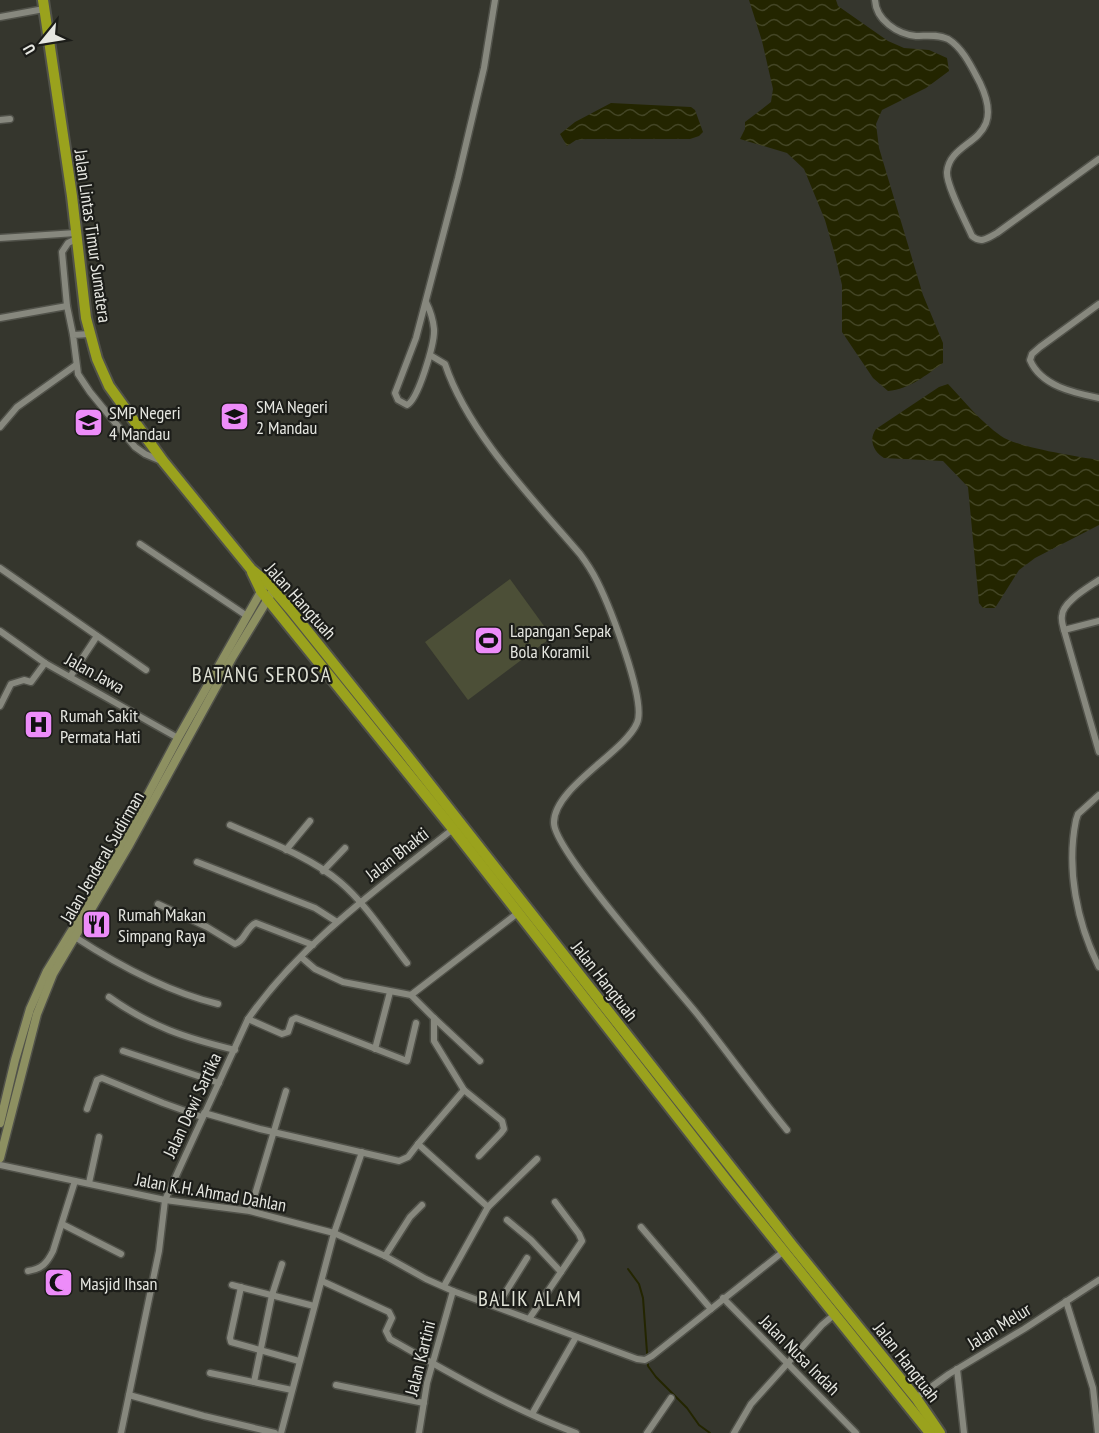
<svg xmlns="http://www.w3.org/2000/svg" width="1099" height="1433" viewBox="0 0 1099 1433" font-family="'PT Sans Narrow',sans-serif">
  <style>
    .pitch { fill: #4c4f37 }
    .water { fill: url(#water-waves) }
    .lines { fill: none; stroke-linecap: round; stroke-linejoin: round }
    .stream { stroke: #232500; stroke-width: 2 }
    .street-casing { stroke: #51524a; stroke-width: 9 }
    .secondary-casing { stroke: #51524a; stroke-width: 11 }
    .highway-casing { stroke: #51524a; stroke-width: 14 }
    .street { stroke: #87887e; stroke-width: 6 }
    .secondary { stroke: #8d9061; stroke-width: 8 }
    .highway { stroke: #9aa21d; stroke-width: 10 }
    .labels { text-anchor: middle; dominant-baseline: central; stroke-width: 4.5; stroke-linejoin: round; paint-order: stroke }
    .street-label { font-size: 18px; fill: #e6e7e1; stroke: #1c1d19 }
    .poi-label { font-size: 18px; fill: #e6e7e1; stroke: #1c1d19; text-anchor: start }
    .quarter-label { font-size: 21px; letter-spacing: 1.5px; fill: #e0e2d6; stroke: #1c1d19 }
  </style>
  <defs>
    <pattern id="water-waves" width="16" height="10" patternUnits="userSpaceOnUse" patternTransform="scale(1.5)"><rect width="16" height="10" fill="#232500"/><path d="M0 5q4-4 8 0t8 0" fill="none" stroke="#434525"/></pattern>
  </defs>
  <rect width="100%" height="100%" fill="#35362d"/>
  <!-- pitch -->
  <polygon class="pitch" points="510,579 552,637 468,700 425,642"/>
  <!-- water -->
  <g class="water">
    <path d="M749 0H836L838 6 888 41 904 48 929 50 947 58 949 71 926 88 882 110 876 124 879 148 923 295 943 343V363C926 375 910 389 888 391L873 378 842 332V285L835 255 825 220 804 169 787 153 740 139 745 129V122L771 102 773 89 762 41Z"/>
    <polygon points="611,103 691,107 695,110 703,132 699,136 690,139 587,139 576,140 567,146 560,134 575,122"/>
    <path d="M948 384C964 401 981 422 1001 436 1016 447 1078 457 1099 460V525L1035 558 1019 570 995 608H983L979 603 968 487 943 461 884 458C874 452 868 440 876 429L939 387Z"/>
  </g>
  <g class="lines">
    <!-- stream -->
    <polyline class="stream" points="628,1269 639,1284 643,1298 648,1366 656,1377 687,1408 699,1425 710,1433"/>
    <defs>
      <g id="street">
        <path d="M875 0C876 20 897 34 916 36 927 36 937 34 948 39 963 48 972 68 980 83 1009 144 950 137 947 172 946 185 966 222 972 236 981 244 988 238 997 233L1099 159"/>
        <polyline points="0,17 44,9"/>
        <polyline points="0,120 10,119"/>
        <polyline points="0,238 76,233"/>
        <path d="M426 302C430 310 433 319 434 329 435 343 418 400 407 405L398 400 395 393 416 338 458 178 484 68 495 0"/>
        <path d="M1099 304 1040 347 1032 354 1030 360C1041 386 1074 393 1099 398"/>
        <polyline points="0,318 67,306"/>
        <polyline points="89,334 73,335 78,374 90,392 135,447 145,454 159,460"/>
        <polyline points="73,335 67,306 62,252 68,243 76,239"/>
        <path d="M430 355 445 364C468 433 533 499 580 554 586 562 592 571 597 581 609 605 647 701 637 723 625 752 553 788 554 823 554 851 674 985 698 1015 728 1053 756 1092 787 1130"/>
        <polyline points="0,427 17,407 76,365"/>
        <polyline points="140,544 247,616"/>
        <polyline points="0,568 146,670"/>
        <polyline points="1099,621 1064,630 1099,752"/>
        <path d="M1064 630C1063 626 1061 620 1062 616 1062 602 1089 587 1099 580"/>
        <polyline points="0,631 45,663 178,738"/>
        <polyline points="70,677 97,636"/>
        <polyline points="0,706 11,684 24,680 31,682 45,663"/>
        <path d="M1099 795 1078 814 1076 820C1066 869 1077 923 1099 967"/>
        <path d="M230 825C266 841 309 856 340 882 366 904 386 936 407 963"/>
        <polyline points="286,850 310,821"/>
        <polyline points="197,862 315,908 337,922"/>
        <polyline points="323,871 345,848"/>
        <path d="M158 904 207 927 235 944C245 941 246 927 256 923L313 945"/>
        <path d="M75 937C118 965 168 992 218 1004"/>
        <polyline points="301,957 315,969 343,982 411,995 434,1018 434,1041 464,1090"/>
        <polyline points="411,995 519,912"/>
        <path d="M109 997C151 1027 186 1038 235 1050"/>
        <polyline points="434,1018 480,1061"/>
        <polyline points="248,1019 282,1034 288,1032 292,1020 296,1018 407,1061 416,1023"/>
        <polyline points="375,1049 390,992"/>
        <polyline points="123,1051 219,1083"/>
        <polyline points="87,1109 97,1080 102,1078 163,1103 202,1117"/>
        <polyline points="204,1113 260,1129 399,1161 408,1157 418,1144 488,1207"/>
        <polyline points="418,1144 464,1090 502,1121 504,1129 501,1133 479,1156"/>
        <polyline points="0,1165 165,1200 250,1211 334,1233 385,1256 426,1279 453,1291 637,1359 645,1360 652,1356 784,1251"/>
        <polyline points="89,1183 99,1137"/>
        <polyline points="555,1202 579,1234 582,1241 561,1272"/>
        <polyline points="250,1211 286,1091"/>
        <polyline points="507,1220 531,1240 561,1272 529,1319"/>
        <polyline points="62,1224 121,1254"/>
        <polyline points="641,1227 711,1309"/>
        <polyline points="385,1256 410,1217 422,1205"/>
        <path d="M28 1271C42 1269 47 1263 53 1251L75 1181"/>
        <path d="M322 1281 389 1312 392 1318 386 1331 390 1339C450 1373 511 1409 576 1433"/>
        <polyline points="232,1285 314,1306"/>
        <polyline points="444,1286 488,1207 537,1159"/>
        <polyline points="241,1287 230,1338 231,1342 299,1361"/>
        <polyline points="723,1298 856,1433"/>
        <polyline points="1066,1301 1093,1388 1098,1433"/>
        <polyline points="497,1306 527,1258"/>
        <polyline points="957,1369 964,1433"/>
        <polyline points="210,1373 292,1390"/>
        <polyline points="254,1382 272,1295 282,1264"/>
        <polyline points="336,1385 424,1403"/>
        <polyline points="129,1395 204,1416 275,1433"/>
        <polyline points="916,1398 949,1374 1024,1329 1099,1280"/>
        <polyline points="532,1414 576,1337"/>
        <path d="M121 1433 159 1251 165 1200 248 1019C302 942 381 886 453 829"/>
        <polyline points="281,1433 334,1233 362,1152"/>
        <polyline points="419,1433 427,1383 453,1291"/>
        <polyline points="647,1433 671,1398"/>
        <polyline points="734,1433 751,1404 822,1325 835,1314"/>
      </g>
      <g id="secondary">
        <polyline points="0,1123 15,1060 30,1009 47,971 102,881 178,738 263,588"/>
        <polyline points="0,1158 37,1014 53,974 128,847 232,658 274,589"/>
      </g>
      <g id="highway">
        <polyline points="43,0 72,196 86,318 97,359 109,386 163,461 251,569 268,583 290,609 406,754 792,1245 916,1398 940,1433"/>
        <polyline points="252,572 261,591 453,829 728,1182 930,1433"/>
      </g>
    </defs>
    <!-- street casing -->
    <use href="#street" class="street-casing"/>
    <!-- secondary casing -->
    <use href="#secondary" class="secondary-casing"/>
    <!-- highway casing -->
    <use href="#highway" class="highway-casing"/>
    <!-- street -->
    <use href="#street" class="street"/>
    <!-- secondary -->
    <use href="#secondary" class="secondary"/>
    <!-- highway -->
    <use href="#highway" class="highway"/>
  </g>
  <!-- icons -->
  <defs>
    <symbol id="school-square" viewBox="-11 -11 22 22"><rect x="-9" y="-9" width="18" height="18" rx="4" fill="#ed8cf9" stroke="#1c1d19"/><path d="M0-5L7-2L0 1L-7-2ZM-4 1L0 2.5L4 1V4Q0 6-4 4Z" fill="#111"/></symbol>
    <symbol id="stadium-square" viewBox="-11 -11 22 22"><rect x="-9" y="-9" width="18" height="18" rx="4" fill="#ed8cf9" stroke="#1c1d19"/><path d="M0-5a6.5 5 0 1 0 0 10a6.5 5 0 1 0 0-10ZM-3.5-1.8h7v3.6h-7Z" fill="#111"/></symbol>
    <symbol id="hospital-square" viewBox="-11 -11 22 22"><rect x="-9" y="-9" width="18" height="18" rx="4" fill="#ed8cf9" stroke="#1c1d19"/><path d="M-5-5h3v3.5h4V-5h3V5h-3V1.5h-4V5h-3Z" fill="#111"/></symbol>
    <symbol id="restaurant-square" viewBox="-11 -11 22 22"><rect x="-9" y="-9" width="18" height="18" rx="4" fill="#ed8cf9" stroke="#1c1d19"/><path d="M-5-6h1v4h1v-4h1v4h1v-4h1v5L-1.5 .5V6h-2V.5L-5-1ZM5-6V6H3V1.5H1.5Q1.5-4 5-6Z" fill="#111"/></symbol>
    <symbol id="mosque-square" viewBox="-11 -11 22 22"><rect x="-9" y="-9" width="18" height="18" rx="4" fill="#ed8cf9" stroke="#1c1d19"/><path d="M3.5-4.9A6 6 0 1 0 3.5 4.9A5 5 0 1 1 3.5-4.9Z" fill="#111"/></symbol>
  </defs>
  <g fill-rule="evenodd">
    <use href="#school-square" x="218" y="400" width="33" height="33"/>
    <use href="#school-square" x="72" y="406" width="33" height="33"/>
    <use href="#stadium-square" x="472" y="624" width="33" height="33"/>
    <use href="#hospital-square" x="22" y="708" width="33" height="33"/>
    <use href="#restaurant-square" x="80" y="908" width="33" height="33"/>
    <use href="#mosque-square" x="42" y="1266" width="33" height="33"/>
  </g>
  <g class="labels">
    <!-- street labels -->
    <g class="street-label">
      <text transform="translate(93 236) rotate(82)">Jalan Lintas Timur Sumatera</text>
      <text transform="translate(301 601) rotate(48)">Jalan Hangtuah</text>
      <text transform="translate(95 673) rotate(29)">Jalan Jawa</text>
      <text transform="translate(397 854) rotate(-38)">Jalan Bhakti</text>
      <text transform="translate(102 857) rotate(-60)">Jalan Jenderal Sudirman</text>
      <text transform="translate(605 981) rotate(52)">Jalan Hangtuah</text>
      <text transform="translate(192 1105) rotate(-65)">Jalan Dewi Sartika</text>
      <text transform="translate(211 1192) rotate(10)">Jalan K.H. Ahmad Dahlan</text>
      <text transform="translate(999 1326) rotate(-32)">Jalan Melur</text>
      <text transform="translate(800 1355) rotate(45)">Jalan Nusa Indah</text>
      <text transform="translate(420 1358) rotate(-76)">Jalan Kartini</text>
      <text transform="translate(907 1362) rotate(52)">Jalan Hangtuah</text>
    </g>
    <!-- poi labels -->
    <g class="poi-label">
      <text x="256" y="406">SMA Negeri<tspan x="256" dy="21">2 Mandau</tspan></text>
      <text x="109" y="412">SMP Negeri<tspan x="109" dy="21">4 Mandau</tspan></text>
      <text x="510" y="630">Lapangan Sepak<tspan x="510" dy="21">Bola Koramil</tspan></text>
      <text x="60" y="715">Rumah Sakit<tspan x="60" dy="21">Permata Hati</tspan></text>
      <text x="118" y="914">Rumah Makan<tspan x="118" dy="21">Simpang Raya</tspan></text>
      <text x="80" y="1283">Masjid Ihsan</text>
    </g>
    <!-- quarter labels -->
    <g class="quarter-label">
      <text x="262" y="674">BATANG SEROSA</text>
      <text x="530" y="1298">BALIK ALAM</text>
    </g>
  </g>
  <!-- north arrow -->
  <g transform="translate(42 42) rotate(240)" stroke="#1c1d19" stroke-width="4.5" paint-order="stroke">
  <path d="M0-4.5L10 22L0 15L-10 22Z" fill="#e6e7e1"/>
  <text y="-9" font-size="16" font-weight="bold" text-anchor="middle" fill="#e6e7e1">U</text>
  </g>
</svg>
